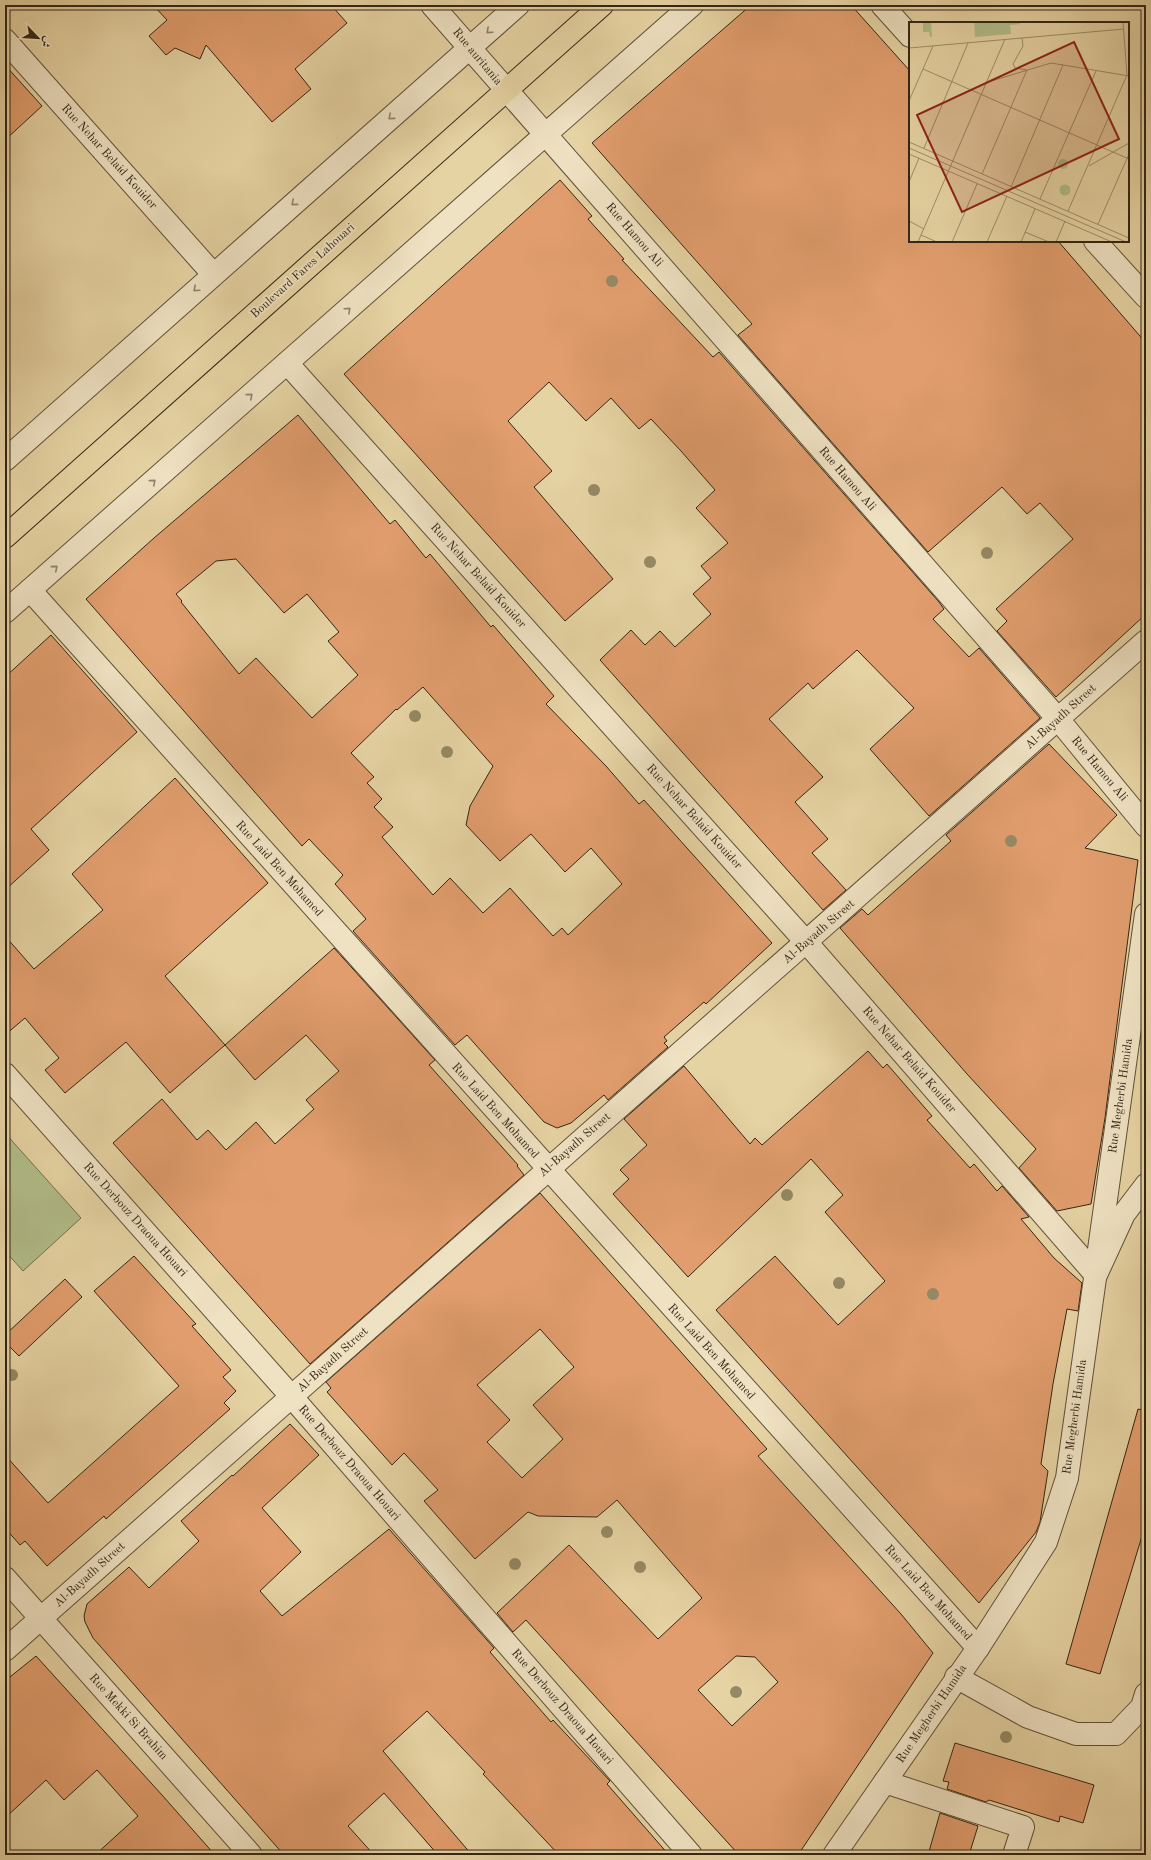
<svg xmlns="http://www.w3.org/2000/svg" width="1151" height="1860" viewBox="0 0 1151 1860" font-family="'Old Standard TT',Amiri,serif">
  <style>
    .green { fill: #b1bd89; stroke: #727250 }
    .building { fill: #e19d6d; stroke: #332616; fill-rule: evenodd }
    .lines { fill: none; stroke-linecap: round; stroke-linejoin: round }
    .minor-casing { stroke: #605139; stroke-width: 24 }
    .major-casing { stroke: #332616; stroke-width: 24 }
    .minor { stroke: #efe2c3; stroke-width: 22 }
    .major { stroke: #e6d3a3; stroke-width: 22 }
    .tree { fill: #958965 }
    .oneway { stroke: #91846c }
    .labels { text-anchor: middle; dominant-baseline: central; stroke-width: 3.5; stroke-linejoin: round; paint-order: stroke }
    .street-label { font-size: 12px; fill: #332616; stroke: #efe2c3 }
    .inset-road { fill: none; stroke: #9e8e6b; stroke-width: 1 }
    .view { fill: #8f2418; fill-opacity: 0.15; stroke: #8f2418; stroke-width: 2 }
    .inset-edge { fill: none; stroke: #332616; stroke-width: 2 }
  </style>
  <rect width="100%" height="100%" fill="#e6d3a3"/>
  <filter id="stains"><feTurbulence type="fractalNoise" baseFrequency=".005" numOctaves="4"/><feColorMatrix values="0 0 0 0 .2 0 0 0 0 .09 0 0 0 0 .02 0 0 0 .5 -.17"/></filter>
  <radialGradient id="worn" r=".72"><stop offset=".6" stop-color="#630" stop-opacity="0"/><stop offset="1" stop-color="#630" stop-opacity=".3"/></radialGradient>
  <!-- green -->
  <polygon class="green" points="5,1133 81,1218 23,1271 5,1251"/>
  <!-- building -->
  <g class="building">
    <polygon points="153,5 331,5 347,23 295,69 311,89 272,122 206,45 200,59 175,48 166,55 149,36 167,20"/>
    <polygon points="751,5 851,5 910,71 910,241 1058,241 1146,343 1146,614 1056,697 997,631 1007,621 996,609 1073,539 1040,503 1027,514 1002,487 928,552 738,335 752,324 592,143"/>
    <polygon points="5,65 42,106 5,140"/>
    <polygon points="560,180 592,216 588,219 624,259 622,260 713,357 719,352 939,602 944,609 933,619 969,657 979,648 1040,718 929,816 870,749 914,708 857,650 813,689 808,683 769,719 823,777 795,802 828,839 812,853 846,890 823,910 600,660 631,630 645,645 660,631 675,647 711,614 693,594 711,578 701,566 728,543 696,508 715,490 681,451 651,419 639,429 611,398 586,421 549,382 508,421 552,471 534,487 613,579 565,621 344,374"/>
    <path d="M298 415 390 524 395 520 426 558 430 554 491 627 493 625 554 696 546 704 606 766 639 804 644 800 772 943 706 1004 704 1002 664 1037 667 1041 664 1043 668 1047 608 1100 604 1095 571 1123 557 1128 544 1122 467 1035 455 1045 353 931 366 919 335 884 343 875 309 839 302 846 86 599 154 538ZM236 559 284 613 307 594 339 632 328 641 358 675 312 718 256 658 239 674 181 602 182 601 176 594 216 561ZM423 687 493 766 470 806 466 825 500 861 531 834 565 872 591 848 622 884 568 935 562 928 553 936 510 888 483 913 450 878 433 895 382 837 393 827 374 807 382 799 367 783 374 777 351 753 396 709 397 710Z"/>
    <polygon points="51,635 137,732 31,829 49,850 5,890 5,677"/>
    <polygon points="1049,744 1117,815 1085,848 1138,860 1105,1118 1091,1204 1057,1211 1019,1168 1036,1149 967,1074 840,928 862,909 868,915 951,841 946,835"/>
    <polygon points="175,778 268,883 165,976 225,1045 170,1093 126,1042 65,1093 45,1070 59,1058 25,1018 5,1035 5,936 34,969 103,910 72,874"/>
    <polygon points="334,948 435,1060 429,1065 518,1165 517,1166 524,1175 310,1364 113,1143 162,1099 197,1140 208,1130 226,1150 256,1122 275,1144 314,1109 306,1100 339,1071 306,1035 255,1080 225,1045"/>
    <polygon points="868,1051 883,1068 887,1064 932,1116 927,1120 970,1168 974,1164 997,1191 1002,1186 1029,1217 1021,1219 1054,1258 1082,1283 1078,1311 1067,1309 1053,1384 1041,1464 1048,1471 1040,1522 1036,1532 979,1603 716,1310 775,1256 838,1325 885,1281 825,1212 843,1195 811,1159 688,1277 613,1194 629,1179 620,1170 647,1145 624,1119 684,1066 750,1144 755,1138 762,1145"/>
    <path d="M540 1193 767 1449 758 1456 901 1614 933 1653 798 1855H739L526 1620 513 1632 497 1613 569 1545 658 1639 702 1598 617 1500 597 1517 538 1516 528 1512 475 1559 424 1501 438 1490 404 1453 392 1465 327 1392 331 1388 326 1382ZM540 1329 574 1367 533 1405 563 1439 522 1478 487 1442 510 1420 477 1385ZM736 1656 755 1657 778 1682 732 1726 698 1690Z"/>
    <polygon points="134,1256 196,1324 192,1326 231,1370 223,1377 236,1391 224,1403 230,1409 106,1519 104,1516 47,1566 25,1541 20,1545 5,1528 5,1455 48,1503 179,1386 94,1291"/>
    <polygon points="65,1279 82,1297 19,1356 5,1342 5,1335"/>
    <polygon points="1138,1409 1146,1411 1146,1523 1100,1674 1066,1664"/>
    <polygon points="290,1424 319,1455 262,1508 301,1552 260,1591 282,1616 389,1529 494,1648 490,1652 551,1722 553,1720 610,1781 607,1784 669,1855 559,1855 483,1774 485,1772 427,1711 383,1751 472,1855 438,1855 384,1793 348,1826 374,1855 284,1855 93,1638 85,1622 84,1616 87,1604 129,1567 149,1588 199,1541 181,1521 232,1475 233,1476"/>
    <polygon points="36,1656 162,1795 215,1855 95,1855 138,1816 97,1770 64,1800 46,1780 5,1818 5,1681"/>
    <polygon points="955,1743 1094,1785 1083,1823 1060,1816 1059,1822 989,1800 986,1802 947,1789 949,1782 943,1781"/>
    <polygon points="940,1813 978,1826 969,1855 928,1855"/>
  </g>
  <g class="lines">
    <defs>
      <g id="minor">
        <polyline points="432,5 1058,719 1146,826"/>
        <polyline points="882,5 910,36"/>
        <polyline points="5,40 213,274"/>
        <polyline points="1095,241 1146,297"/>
        <polyline points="287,363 807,943 1096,1275 1124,1214 1146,1185"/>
        <polyline points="5,460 518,5"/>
        <polyline points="30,590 978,1648"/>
        <polyline points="5,612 692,5"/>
        <polyline points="5,1074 291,1396 691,1855"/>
        <polyline points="5,1578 251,1855"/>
        <polyline points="5,1650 1146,641"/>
        <polyline points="956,1677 1028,1717 1076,1734 1116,1734 1142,1707 1146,1694"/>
        <polyline points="885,1782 1023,1827 1014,1855"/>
        <polyline points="834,1855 978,1648 1046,1542 1067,1478 1146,914"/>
      </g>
      <polyline id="major" points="5,537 602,5"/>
    </defs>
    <!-- minor casing -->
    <use href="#minor" class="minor-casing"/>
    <!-- major casing -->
    <use href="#major" class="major-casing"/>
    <!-- minor -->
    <use href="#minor" class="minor"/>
    <!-- major -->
    <use href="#major" class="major"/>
  </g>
  <!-- trees -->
  <g class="tree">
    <circle cx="612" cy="281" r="6"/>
    <circle cx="594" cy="490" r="6"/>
    <circle cx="987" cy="553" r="6"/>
    <circle cx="650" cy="562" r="6"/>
    <circle cx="415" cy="716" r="6"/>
    <circle cx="447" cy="752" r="6"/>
    <circle cx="1011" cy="841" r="6"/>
    <circle cx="787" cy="1195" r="6"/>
    <circle cx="839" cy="1283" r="6"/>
    <circle cx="933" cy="1294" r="6"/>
    <circle cx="12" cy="1375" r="6"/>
    <circle cx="607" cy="1532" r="6"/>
    <circle cx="515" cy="1564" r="6"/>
    <circle cx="640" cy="1567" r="6"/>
    <circle cx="736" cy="1692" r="6"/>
    <circle cx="1006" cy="1737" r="6"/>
  </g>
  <!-- one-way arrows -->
  <defs><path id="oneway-chevron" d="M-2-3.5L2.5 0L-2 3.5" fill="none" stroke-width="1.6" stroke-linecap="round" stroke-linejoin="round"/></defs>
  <g class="oneway">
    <use href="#oneway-chevron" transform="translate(489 31) rotate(138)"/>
    <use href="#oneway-chevron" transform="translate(391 117) rotate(139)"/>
    <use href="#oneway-chevron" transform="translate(294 203) rotate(139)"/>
    <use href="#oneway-chevron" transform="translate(196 289) rotate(138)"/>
    <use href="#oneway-chevron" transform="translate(348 310) rotate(-42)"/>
    <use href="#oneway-chevron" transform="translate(250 396) rotate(-41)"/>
    <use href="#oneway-chevron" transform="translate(153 482) rotate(-41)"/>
    <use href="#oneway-chevron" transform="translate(55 568) rotate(-41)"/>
  </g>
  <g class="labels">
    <!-- street labels -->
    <g class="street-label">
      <text transform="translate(477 57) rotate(50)">Rue auritania</text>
      <text transform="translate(109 157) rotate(48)">Rue Nehar Belaid Kouider</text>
      <text transform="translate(634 235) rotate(49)">Rue Hamou Ali</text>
      <text transform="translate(303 271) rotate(-42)">Boulevard Fares Lahouari</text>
      <text transform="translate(847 479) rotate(49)">Rue Hamou Ali</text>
      <text transform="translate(478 576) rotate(48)">Rue Nehar Belaid Kouider</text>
      <text transform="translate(1061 717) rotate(-42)">Al-Bayadh Street</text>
      <text transform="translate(1099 769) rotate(50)">Rue Hamou Ali</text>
      <text transform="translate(694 817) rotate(48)">Rue Nehar Belaid Kouider</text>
      <text transform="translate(279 869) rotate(48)">Rue Laid Ben Mohamed</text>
      <text transform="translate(819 932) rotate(-41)">Al-Bayadh Street</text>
      <text transform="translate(909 1060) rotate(49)">Rue Nehar Belaid Kouider</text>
      <text transform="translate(1121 1096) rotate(-82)">Rue Megherbi Hamida</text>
      <text transform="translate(495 1111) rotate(48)">Rue Laid Ben Mohamed</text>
      <text transform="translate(575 1145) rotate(-41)">Al-Bayadh Street</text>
      <text transform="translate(135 1220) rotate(48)">Rue Derbouz Draoua Houari</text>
      <text transform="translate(711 1352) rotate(48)">Rue Laid Ben Mohamed</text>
      <text transform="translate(333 1360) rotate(-42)">Al-Bayadh Street</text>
      <text transform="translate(1075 1417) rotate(-82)">Rue Megherbi Hamida</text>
      <text transform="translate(349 1463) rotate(49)">Rue Derbouz Draoua Houari</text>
      <text transform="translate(90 1575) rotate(-42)">Al-Bayadh Street</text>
      <text transform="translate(928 1593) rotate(48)">Rue Laid Ben Mohamed</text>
      <text transform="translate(562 1707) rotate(49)">Rue Derbouz Draoua Houari</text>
      <text transform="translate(932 1714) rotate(-56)">Rue Megherbi Hamida</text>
      <text transform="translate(128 1717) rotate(48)">Rue Mekki Si Brahim</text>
    </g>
  </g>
  <!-- overview -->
  <g transform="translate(909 22)">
    <rect width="220" height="220" fill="#e6d3a3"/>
    <path d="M14 0H22L23 15H21L20 10H14ZM65 0H111V2L101 3 102 12 66 15ZM149 142a5 5 0 1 1 10 0a5 5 0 1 1-10 0ZM150.5 168a5.5 5.5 0 1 1 11 0a5.5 5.5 0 1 1-11 0Z" fill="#b1bd89"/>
    <path class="inset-road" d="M0 26 215 7M14 47 220 137M79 60 142 41 220 54M0 79 24 24M0 120 220 216M0 126 217 220M15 126 59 21M0 132 203 220M180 144 220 121M73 152 118 48 106 46 104 42 114 24 113 16M0 160 10 136M102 165 154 43M131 177 187 49M159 189 218 53 214 0M0 199 15 207M189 202 220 132M116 210 140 220M12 213 28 220M9 220 96 17M43 220 68 162M78 220 98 174M112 220 126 187M147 220 156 199"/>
    <path class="view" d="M165 20 210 117 53 190 8 93Z"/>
    <rect width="220" height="220" class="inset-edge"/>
  </g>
  <!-- margin -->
  <rect width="1151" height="1860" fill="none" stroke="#e6d3a3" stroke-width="20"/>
  <rect x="6" y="6" width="1139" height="1848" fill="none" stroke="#332616" stroke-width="2"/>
  <rect x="10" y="10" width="1131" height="1840" fill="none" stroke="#332616"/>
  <!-- north arrow -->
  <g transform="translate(38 38) rotate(115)" stroke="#efe2c3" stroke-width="3" paint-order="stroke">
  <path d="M0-3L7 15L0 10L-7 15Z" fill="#332616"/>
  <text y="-6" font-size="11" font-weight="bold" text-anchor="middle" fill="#332616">ش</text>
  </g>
  <rect width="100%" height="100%" filter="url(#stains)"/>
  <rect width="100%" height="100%" fill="url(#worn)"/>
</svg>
